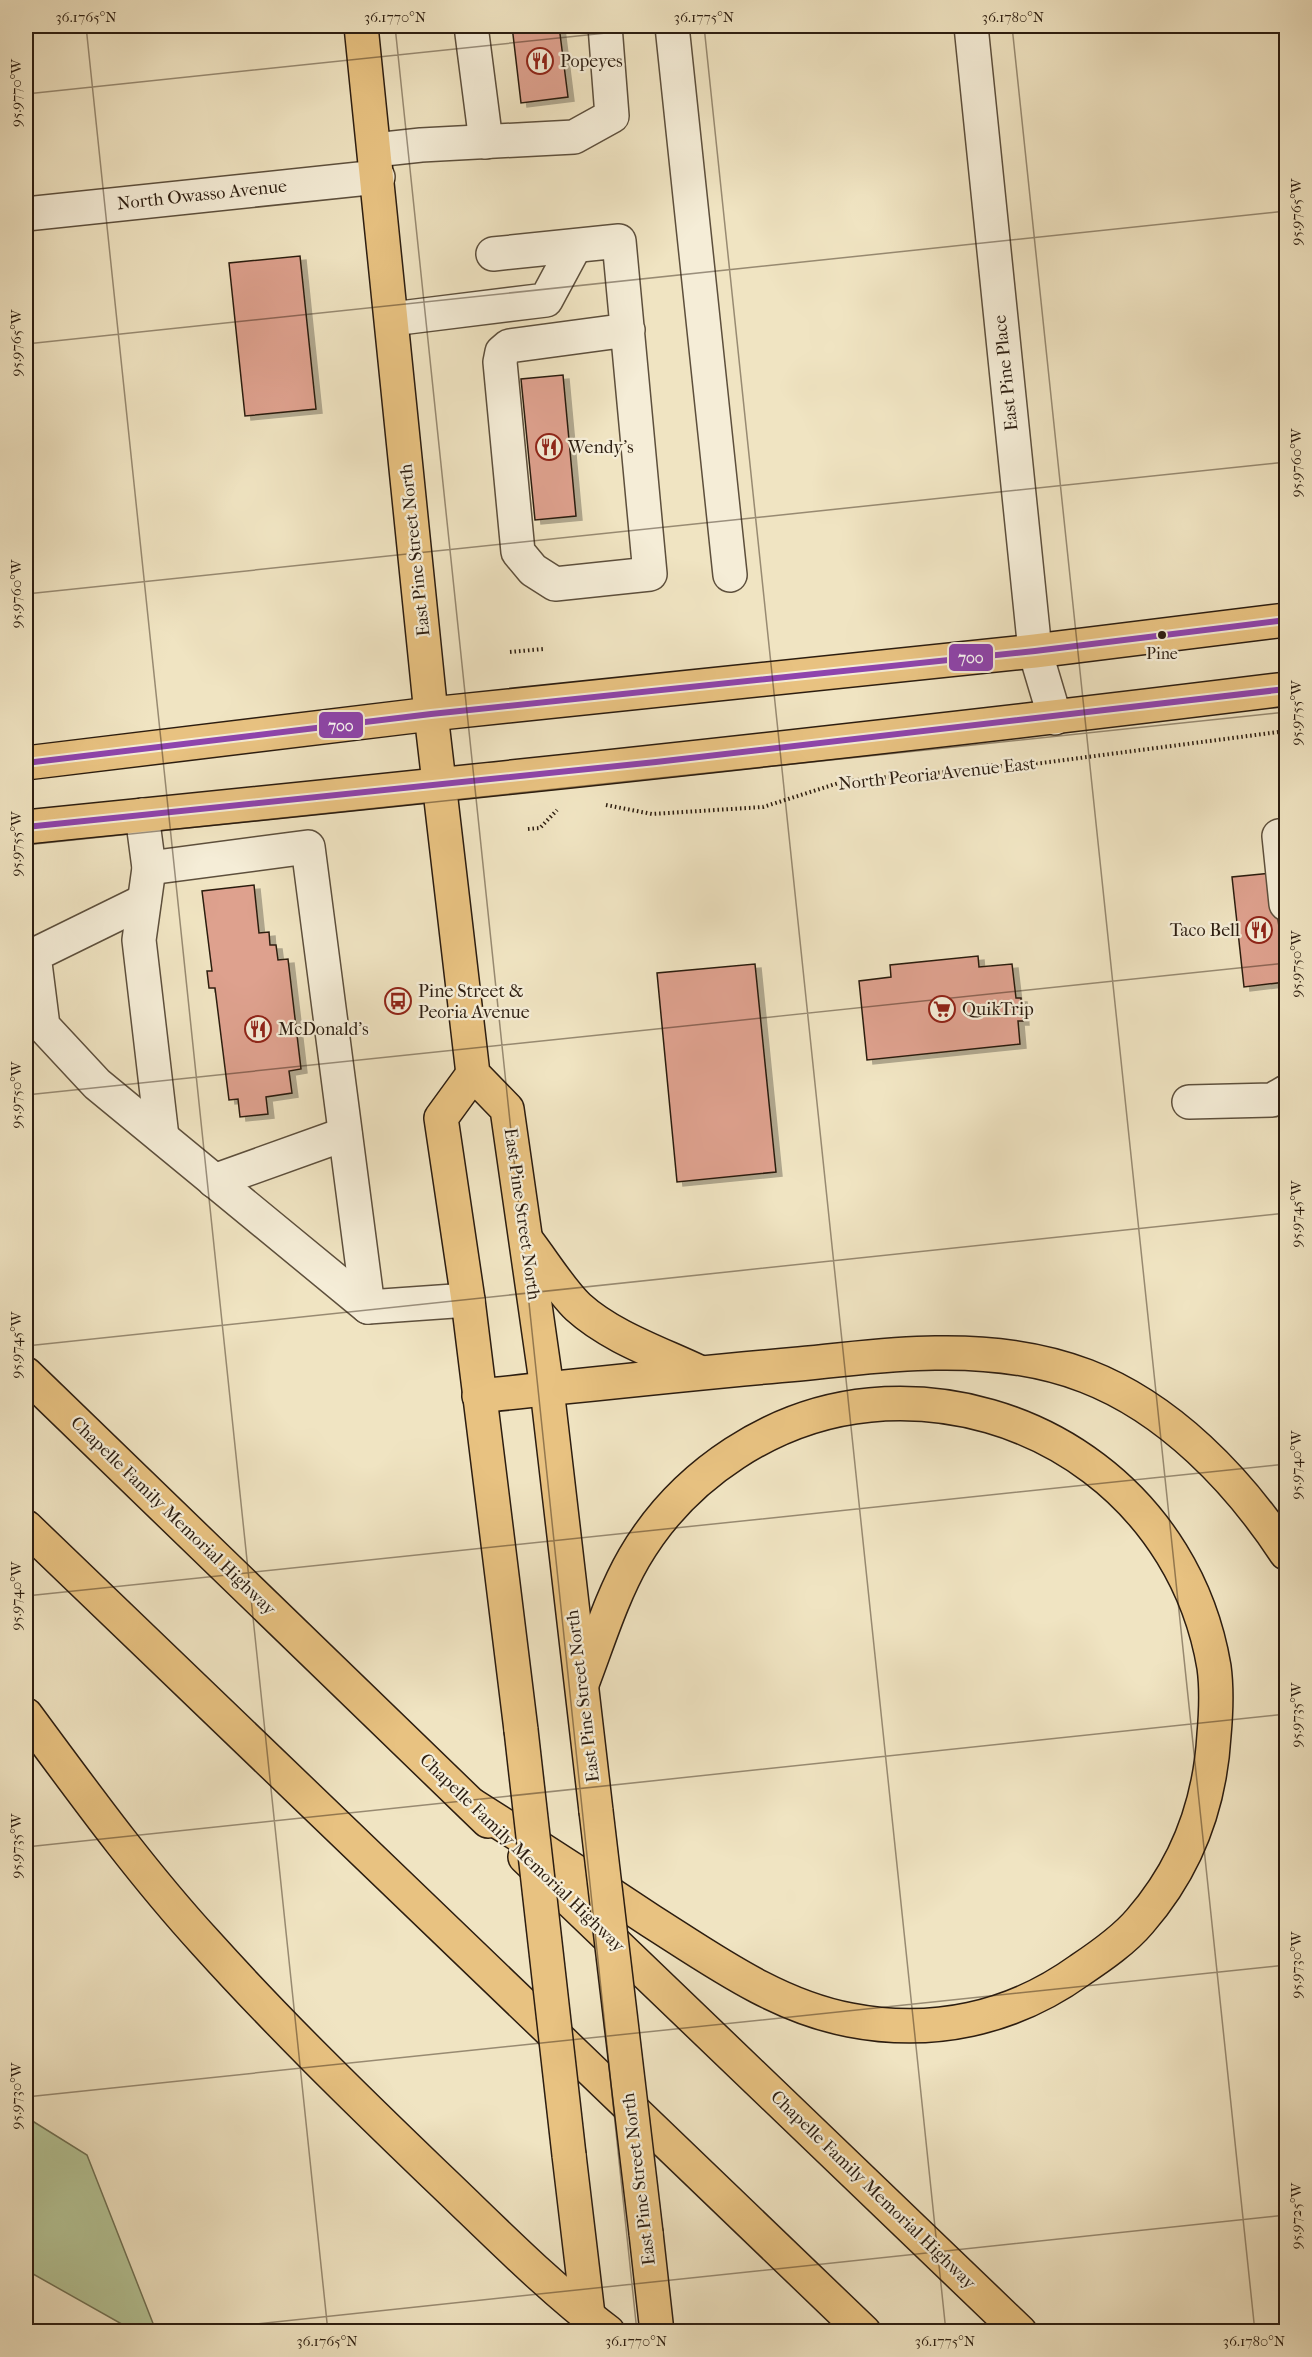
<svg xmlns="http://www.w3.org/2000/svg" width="1312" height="2357" viewBox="0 0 1312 2357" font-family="'IM FELL French Canon',serif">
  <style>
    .green { fill: #b5c597; stroke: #707154; stroke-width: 1.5 }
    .building { fill: #dea18e; stroke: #2c1d10; stroke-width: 1.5; filter: url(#shadow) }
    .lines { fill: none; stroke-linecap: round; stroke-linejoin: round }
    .minor-casing { stroke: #5d4f3c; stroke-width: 36 }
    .major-casing { stroke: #2c1d10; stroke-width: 36 }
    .highway-casing { stroke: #2c1d10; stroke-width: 36 }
    .path { stroke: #2c1d10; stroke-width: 4; stroke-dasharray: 1.5 3; stroke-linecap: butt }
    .minor { stroke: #f5edd7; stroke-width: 33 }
    .major { stroke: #e8c281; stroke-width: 33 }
    .highway { stroke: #e8c281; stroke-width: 33 }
    .major-bridge-casing { stroke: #2c1d10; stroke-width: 36; stroke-linecap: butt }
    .major-bridge { stroke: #e8c281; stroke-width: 33 }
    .bus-1-casing { stroke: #f5edd7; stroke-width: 10 }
    .bus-1 { stroke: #8e44ad; stroke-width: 6 }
    .ticks { fill: none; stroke: #2c1d10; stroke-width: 1.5; stroke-opacity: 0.45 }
    .bus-dot { fill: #2c1d10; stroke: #f5edd7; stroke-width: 2 }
    .labels { text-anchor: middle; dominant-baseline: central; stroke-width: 4.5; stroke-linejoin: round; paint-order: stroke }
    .bus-label { font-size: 16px; fill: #2c1d10; stroke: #f5edd7 }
    .poi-label { font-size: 18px; fill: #2c1d10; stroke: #f5edd7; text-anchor: start }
    .street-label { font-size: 18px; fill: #2c1d10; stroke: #f5edd7 }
    .line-badge { stroke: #f5edd7; stroke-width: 2 }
    .badge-label { font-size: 16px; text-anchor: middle; font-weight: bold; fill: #fff }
    .neatline { fill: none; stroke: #2c1d10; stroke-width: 2 }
    .ticks-label { font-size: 15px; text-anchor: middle; fill: #2c1d10 }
  </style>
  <defs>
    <filter id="shadow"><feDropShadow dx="6" dy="4" stdDeviation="0" flood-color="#0004"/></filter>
  </defs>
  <rect width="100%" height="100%" fill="#f0e4c2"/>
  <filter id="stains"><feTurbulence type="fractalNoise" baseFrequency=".00333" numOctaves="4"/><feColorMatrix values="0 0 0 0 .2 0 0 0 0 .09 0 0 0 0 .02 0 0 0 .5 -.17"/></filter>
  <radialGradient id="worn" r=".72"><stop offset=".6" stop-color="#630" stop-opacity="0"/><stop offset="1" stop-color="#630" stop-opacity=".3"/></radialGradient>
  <!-- green -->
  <polygon class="green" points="26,2117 87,2155 156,2331 134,2331 26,2270"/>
  <!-- building -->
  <g class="building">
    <polygon points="512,26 559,26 568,97 521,103"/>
    <polygon points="300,256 316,409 245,416 229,263"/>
    <polygon points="563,375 576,516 535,520 521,379"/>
    <polygon points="1273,873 1285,982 1244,987 1232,877"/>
    <polygon points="254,885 259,933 269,932 270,945 276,945 278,960 288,959 301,1069 289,1071 292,1093 266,1097 268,1114 240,1117 238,1099 229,1100 215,988 209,988 207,971 212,971 202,891"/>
    <polygon points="978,956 979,967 1012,964 1016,998 1021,998 1023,1021 1018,1021 1020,1044 867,1060 859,981 891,977 890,965"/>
    <polygon points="755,964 776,1172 677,1182 657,973"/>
  </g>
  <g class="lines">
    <defs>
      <g id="minor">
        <polyline points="471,26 486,142"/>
        <polyline points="672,26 730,575"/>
        <polyline points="971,26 1035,651 1055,718"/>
        <polyline points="375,150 421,145 574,137 612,116 605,26"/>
        <polyline points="26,214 378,177"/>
        <polyline points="493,254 619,241 650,574 555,584 533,570 518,552 500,362 502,352 509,346 628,330"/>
        <polyline points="392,319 546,300 575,246"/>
        <polyline points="142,815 149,868 139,940 162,1137"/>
        <polyline points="1279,836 1286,904"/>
        <polyline points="149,868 308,847 368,1307"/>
        <polyline points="144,901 34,955 43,1026 97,1084 368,1307 468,1300"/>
        <polyline points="1189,1102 1272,1100 1286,1092"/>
        <polyline points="214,1181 345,1134"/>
      </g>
      <g id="major">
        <polyline points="361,26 431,714 473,1074 507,1109 547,1389 596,1811"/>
        <polyline points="26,763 431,714 1035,651 1286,620"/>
        <path d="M26 827C446 785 867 741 1286 689"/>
        <polyline points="473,1074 441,1118 468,1300 521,1730"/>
        <polyline points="569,2155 590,2332"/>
        <polyline points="646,2233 657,2332"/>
      </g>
      <g id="highway">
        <path d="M527 1241C542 1260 561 1291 578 1307 611 1337 659 1353 699 1372"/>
        <polyline points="26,1374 488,1821"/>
        <path d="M479 1396C586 1385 692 1373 799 1364 844 1360 890 1353 935 1353 985 1352 1039 1358 1086 1376 1169 1408 1238 1480 1286 1553"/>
        <polyline points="26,1527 864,2332"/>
        <path d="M26 1715C83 1792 140 1871 205 1942 278 2023 356 2099 434 2174 491 2228 546 2285 608 2332"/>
        <path d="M472 1805C532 1843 592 1882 651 1921 714 1961 776 2006 850 2020 932 2036 1012 2019 1080 1970 1101 1956 1124 1940 1140 1921 1186 1868 1210 1804 1214 1735 1216 1713 1217 1689 1214 1667 1186 1501 1036 1390 870 1405 774 1414 683 1474 634 1558 612 1596 598 1642 582 1684"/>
        <polyline points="525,1857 1020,2332"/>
      </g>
    </defs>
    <!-- minor casing -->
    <use href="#minor" class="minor-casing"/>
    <!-- major casing -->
    <use href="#major" class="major-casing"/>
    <!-- highway casing -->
    <use href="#highway" class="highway-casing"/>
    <!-- path -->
    <g class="path">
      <polyline points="510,652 543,649"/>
      <polyline points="606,805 652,814 763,807 845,781 968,770 989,765 1011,767 1286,731"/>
      <polyline points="528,829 540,828 557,810"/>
    </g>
    <!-- minor -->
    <use href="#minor" class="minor"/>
    <!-- major -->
    <use href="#major" class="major"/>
    <!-- highway -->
    <use href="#highway" class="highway"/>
    <defs>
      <g id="major-bridge">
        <polyline points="521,1730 569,2155"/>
        <polyline points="596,1811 646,2233"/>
      </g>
    </defs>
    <!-- major-bridge casing -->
    <use href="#major-bridge" class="major-bridge-casing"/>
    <!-- major-bridge -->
    <use href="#major-bridge" class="major-bridge"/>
    <defs>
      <g id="bus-1">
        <polyline points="26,763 431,714 1035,651 1286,620"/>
        <polyline points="26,827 656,762 1286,689"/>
      </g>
    </defs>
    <!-- bus-1 casing -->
    <use href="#bus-1" class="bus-1-casing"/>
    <!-- bus-1 -->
    <use href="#bus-1" class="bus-1"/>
  </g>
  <!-- ticks -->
  <path class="ticks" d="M86 26 328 2332M395 26 637 2332M704 26 946 2332M1012 26 1255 2332M26 94 673 26M26 344 1286 211M26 594 1286 462M26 845 1286 712M26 1095 1286 963M26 1346 1286 1213M26 1596 1286 1464M26 1847 1286 1714M26 2097 1286 1965M180 2332 1286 2215"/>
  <!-- icons -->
  <defs>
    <symbol id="restaurant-ring" viewBox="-11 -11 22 22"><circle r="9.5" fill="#f5edd7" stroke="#8f2418" stroke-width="1.5"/><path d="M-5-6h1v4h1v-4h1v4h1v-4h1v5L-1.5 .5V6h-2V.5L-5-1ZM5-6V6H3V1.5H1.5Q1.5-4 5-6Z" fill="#8f2418"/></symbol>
    <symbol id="bus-ring" viewBox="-11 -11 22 22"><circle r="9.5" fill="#f5edd7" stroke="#8f2418" stroke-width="1.5"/><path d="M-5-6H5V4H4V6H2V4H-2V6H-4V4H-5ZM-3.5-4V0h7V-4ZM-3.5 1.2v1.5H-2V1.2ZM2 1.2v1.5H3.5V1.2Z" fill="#8f2418"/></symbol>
    <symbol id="supermarket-ring" viewBox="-11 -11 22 22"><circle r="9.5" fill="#f5edd7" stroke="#8f2418" stroke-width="1.5"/><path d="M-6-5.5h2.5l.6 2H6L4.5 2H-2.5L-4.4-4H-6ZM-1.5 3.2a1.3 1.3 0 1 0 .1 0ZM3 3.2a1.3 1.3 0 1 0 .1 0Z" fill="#8f2418"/></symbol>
  </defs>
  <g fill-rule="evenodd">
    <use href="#restaurant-ring" x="525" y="46" width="30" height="30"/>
    <use href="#restaurant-ring" x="534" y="432" width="30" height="30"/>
    <use href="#restaurant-ring" x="1244" y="915" width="30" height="30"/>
    <use href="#bus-ring" x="383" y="986" width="30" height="30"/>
    <use href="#supermarket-ring" x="927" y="994" width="30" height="30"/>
    <use href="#restaurant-ring" x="243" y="1014" width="30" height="30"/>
  </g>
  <!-- markers -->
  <circle class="bus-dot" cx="1162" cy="635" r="5"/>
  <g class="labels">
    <!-- bus labels -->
    <g class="bus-label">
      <text x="1162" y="653">Pine</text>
    </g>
    <!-- poi labels -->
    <g class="poi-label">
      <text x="560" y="61">Popeyes</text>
      <text x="568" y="447">Wendy's</text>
      <text x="1240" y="930" text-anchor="end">Taco Bell</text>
      <text x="418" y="991">Pine Street &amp;<tspan x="418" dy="21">Peoria Avenue</tspan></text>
      <text x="962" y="1009">QuikTrip</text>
      <text x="278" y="1029">McDonald's</text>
    </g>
    <!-- street labels -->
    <g class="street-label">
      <text transform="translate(202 195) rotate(-6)">North Owasso Avenue</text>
      <text transform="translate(1006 373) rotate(-96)">East Pine Place</text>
      <text transform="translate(415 550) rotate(-96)">East Pine Street North</text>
      <text transform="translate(937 774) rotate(-6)">North Peoria Avenue East</text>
      <text transform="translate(522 1214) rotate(82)">East Pine Street North</text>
      <text transform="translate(173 1516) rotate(44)">Chapelle Family Memorial Highway</text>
      <text transform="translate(583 1696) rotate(-97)">East Pine Street North</text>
      <text transform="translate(522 1853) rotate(44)">Chapelle Family Memorial Highway</text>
      <text transform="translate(639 2179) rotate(-97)">East Pine Street North</text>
      <text transform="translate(873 2190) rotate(44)">Chapelle Family Memorial Highway</text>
    </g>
  </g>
  <g class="line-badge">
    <rect x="948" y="643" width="46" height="29" rx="6" fill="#8e44ad"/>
    <rect x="318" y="711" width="46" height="28" rx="6" fill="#8e44ad"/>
  </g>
  <g class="badge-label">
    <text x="971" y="663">700</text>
    <text x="341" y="731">700</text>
  </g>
  <!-- margin -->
  <rect width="1312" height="2357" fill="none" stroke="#f0e4c2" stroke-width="66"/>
  <rect x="33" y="33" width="1246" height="2291" class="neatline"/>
  <g class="ticks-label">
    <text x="86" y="22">36.1765°N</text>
    <text x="395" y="22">36.1770°N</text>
    <text x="704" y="22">36.1775°N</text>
    <text x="1013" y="22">36.1780°N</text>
    <text transform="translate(16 93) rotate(-90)" y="5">95.9770°W</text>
    <text transform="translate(1296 212) rotate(-90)" y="5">95.9765°W</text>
    <text transform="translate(16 343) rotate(-90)" y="5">95.9765°W</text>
    <text transform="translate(1296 463) rotate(-90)" y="5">95.9760°W</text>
    <text transform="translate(16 594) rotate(-90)" y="5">95.9760°W</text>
    <text transform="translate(1296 713) rotate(-90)" y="5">95.9755°W</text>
    <text transform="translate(16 844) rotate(-90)" y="5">95.9755°W</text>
    <text transform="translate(1296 964) rotate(-90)" y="5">95.9750°W</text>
    <text transform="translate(16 1095) rotate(-90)" y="5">95.9750°W</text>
    <text transform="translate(1296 1214) rotate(-90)" y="5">95.9745°W</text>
    <text transform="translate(16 1345) rotate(-90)" y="5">95.9745°W</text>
    <text transform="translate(1296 1465) rotate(-90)" y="5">95.9740°W</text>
    <text transform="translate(16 1596) rotate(-90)" y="5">95.9740°W</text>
    <text transform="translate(1296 1715) rotate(-90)" y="5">95.9735°W</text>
    <text transform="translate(16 1846) rotate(-90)" y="5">95.9735°W</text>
    <text transform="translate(1296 1965) rotate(-90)" y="5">95.9730°W</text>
    <text transform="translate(16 2096) rotate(-90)" y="5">95.9730°W</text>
    <text transform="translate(1296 2216) rotate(-90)" y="5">95.9725°W</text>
    <text x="327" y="2346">36.1765°N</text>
    <text x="636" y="2346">36.1770°N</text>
    <text x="945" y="2346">36.1775°N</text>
    <text x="1254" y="2346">36.1780°N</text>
  </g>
  <rect width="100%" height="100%" filter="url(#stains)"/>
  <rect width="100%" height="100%" fill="url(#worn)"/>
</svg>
